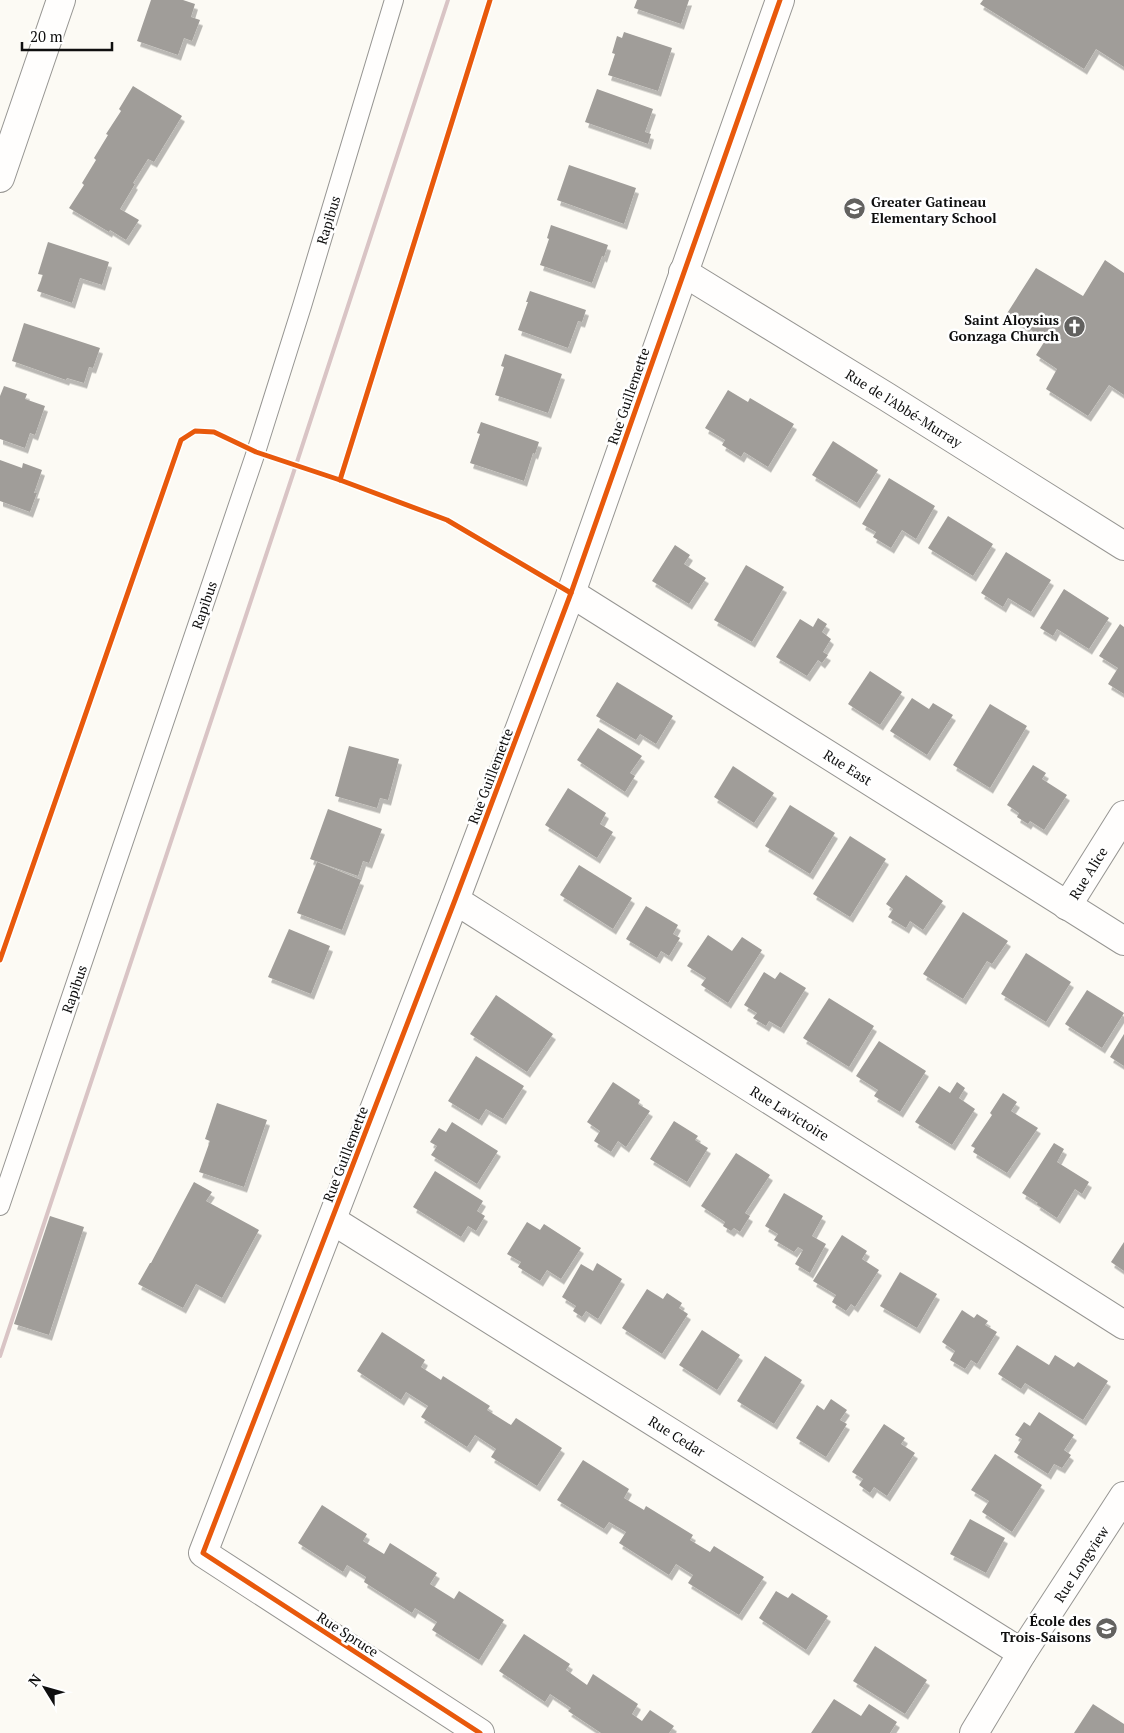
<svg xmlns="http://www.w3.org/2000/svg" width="1124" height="1733" viewBox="0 0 1124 1733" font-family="'PT Serif',serif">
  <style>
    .building { fill: #a09d99; filter: url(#shadow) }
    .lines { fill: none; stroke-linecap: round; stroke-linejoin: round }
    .service-casing { stroke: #969592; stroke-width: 20 }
    .minor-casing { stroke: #969592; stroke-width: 30 }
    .service { stroke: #fffefd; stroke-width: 18 }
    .minor { stroke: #fffefd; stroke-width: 28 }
    .rail { stroke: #d9c4c5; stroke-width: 4 }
    .cycleway-casing { stroke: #fff; stroke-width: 8 }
    .cycleway { stroke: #e8590c; stroke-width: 5 }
    .labels { text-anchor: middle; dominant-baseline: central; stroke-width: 5; stroke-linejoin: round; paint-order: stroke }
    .poi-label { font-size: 14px; font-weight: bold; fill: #0f0f0f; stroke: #fff; text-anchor: end }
    .street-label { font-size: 14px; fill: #0f0f0f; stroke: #fff }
  </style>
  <defs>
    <filter id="shadow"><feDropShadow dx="3" dy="5.5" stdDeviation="0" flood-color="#0004"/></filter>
  </defs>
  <rect width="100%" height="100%" fill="#fcfaf4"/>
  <!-- building -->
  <g class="building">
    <polygon points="151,0 183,0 195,4 191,17 200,20 192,41 184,38 178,55 137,41"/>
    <polygon points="637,0 689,0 681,24 634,8"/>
    <polygon points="983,0 1124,0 1124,67 1096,49 1084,69 980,4"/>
    <polygon points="624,32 672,48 658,91 608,75 615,54 612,53 617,36 622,38"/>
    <polygon points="133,86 182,116 154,162 148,159 133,183 135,184 120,209 139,220 126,240 110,230 109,232 69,208 84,185 82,183 96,160 94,158 108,135 106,134 121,111 119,109"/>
    <polygon points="597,89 653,109 645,132 651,134 648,144 585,122"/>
    <polygon points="569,165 636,188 624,224 557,200"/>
    <polygon points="551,225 608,245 604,257 602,256 592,283 540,265 549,239 547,238"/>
    <polygon points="48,242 109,262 102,285 80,278 72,303 37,291 43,275 38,274"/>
    <polygon points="1105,260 1124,273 1124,395 1109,385 1088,416 1046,389 1057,369 1036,355 1046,339 1006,315 1036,268 1083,296"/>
    <polygon points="530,291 586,310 582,322 578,321 568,348 518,330 528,302 526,302"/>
    <polygon points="24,323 100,348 93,368 89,367 84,383 67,378 66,380 12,361"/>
    <polygon points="505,354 562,374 548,413 495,395 504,367 501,366"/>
    <polygon points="4,386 27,394 25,399 45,406 35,435 30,433 25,448 0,439 0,396"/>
    <polygon points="728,390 748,402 750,398 794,424 768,467 744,452 741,457 722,445 725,440 705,428"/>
    <polygon points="481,422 539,442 535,454 533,453 524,481 470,463 480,434 477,433"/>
    <polygon points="833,441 878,470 857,503 812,475"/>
    <polygon points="0,460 22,468 23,463 42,470 34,493 37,493 30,512 0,501"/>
    <polygon points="889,478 935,506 916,539 902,530 891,548 873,537 876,532 862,524"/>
    <polygon points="948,516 993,544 973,576 928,548"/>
    <polygon points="675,545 690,555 684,564 706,578 689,604 652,581"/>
    <polygon points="1006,552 1051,580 1031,612 1008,598 1003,607 981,593"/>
    <polygon points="746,565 784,587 752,642 714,620"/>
    <polygon points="1064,589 1109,618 1089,649 1057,629 1053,636 1040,628"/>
    <polygon points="818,618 827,624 822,632 831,639 823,652 828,655 822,663 818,660 807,676 776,657 800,619 813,627"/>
    <polygon points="1120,624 1124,627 1124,694 1108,684 1118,668 1099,656"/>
    <polygon points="870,671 902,692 880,725 848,704"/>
    <polygon points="617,682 673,716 656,744 640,734 636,740 596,716"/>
    <polygon points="912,698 929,709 933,703 953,715 927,755 890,731"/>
    <polygon points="990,704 1027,726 990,788 953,765"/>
    <polygon points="598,728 642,756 630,773 635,776 625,792 577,760"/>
    <polygon points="349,746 399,759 388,800 380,798 377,808 335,796"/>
    <polygon points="1033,765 1046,773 1042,779 1067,795 1044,830 1030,821 1028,824 1017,817 1019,813 1007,805"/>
    <polygon points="733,766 774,793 754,823 714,797"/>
    <polygon points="568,788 606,813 600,824 613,832 597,858 545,825"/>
    <polygon points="790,805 835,833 810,874 765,846"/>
    <polygon points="328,809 382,829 369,863 363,861 358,876 310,859"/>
    <polygon points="850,836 886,859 850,917 813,894"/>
    <polygon points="317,862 361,880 342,930 297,913"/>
    <polygon points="579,865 632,898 613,929 560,895"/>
    <polygon points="906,875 943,901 923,930 910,921 906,928 888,917 893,909 886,904"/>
    <polygon points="646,906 678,925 673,934 680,938 669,956 661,951 657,958 626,939"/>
    <polygon points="963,912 1008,941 992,964 987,961 963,999 923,974"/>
    <polygon points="289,929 330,946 311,994 268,977"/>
    <polygon points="708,935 732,951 742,937 762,950 728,1003 701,985 706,978 687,966"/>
    <polygon points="1026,953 1071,982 1046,1022 1001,994"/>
    <polygon points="764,972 775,979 780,972 806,988 781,1028 769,1021 766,1026 753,1018 757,1013 744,1005"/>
    <polygon points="1087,990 1124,1013 1102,1048 1065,1024"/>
    <polygon points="496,995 553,1034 527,1072 470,1034"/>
    <polygon points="829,998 874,1026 849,1067 803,1038"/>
    <polygon points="1124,1034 1124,1066 1110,1057"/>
    <polygon points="879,1041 926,1071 900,1112 874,1096 878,1090 856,1076"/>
    <polygon points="476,1056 524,1086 503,1119 486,1109 479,1120 448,1101"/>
    <polygon points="613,1082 640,1100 638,1104 650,1111 626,1147 618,1141 611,1152 594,1141 600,1131 587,1122"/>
    <polygon points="957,1082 965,1088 959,1098 975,1109 952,1145 915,1122 939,1086 950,1093"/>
    <polygon points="1003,1093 1017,1102 1011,1111 1038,1128 1007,1173 973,1152 975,1148 971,1146 992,1115 990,1113"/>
    <polygon points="217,1103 267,1120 244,1187 199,1172 210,1141 205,1139"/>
    <polygon points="674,1121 698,1136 695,1140 708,1148 687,1182 650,1159"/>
    <polygon points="452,1122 498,1151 477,1184 431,1155 437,1146 430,1142 439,1128 446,1132"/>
    <polygon points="1054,1143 1064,1149 1057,1162 1089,1182 1082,1194 1075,1189 1057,1218 1036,1204 1038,1203 1022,1193"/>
    <polygon points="736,1153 770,1175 745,1213 750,1216 740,1232 734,1228 731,1231 723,1226 725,1222 701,1206"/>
    <polygon points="435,1171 483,1201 477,1211 485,1216 476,1231 468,1226 461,1237 413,1207"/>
    <polygon points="194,1182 212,1192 206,1201 259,1230 222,1298 196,1284 183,1308 138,1284 150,1263 151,1263"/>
    <polygon points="784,1193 823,1216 812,1236 826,1244 810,1273 795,1264 803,1250 798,1247 794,1252 774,1240 778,1234 765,1226"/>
    <polygon points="50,1216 84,1227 49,1335 14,1324"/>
    <polygon points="527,1222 540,1230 544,1224 581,1248 561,1279 547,1270 540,1281 518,1267 521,1262 507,1254"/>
    <polygon points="842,1235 867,1251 862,1259 879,1270 855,1307 851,1304 846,1311 832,1302 836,1295 813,1281"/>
    <polygon points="1124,1242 1124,1271 1111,1262"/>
    <polygon points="597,1263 622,1279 598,1319 586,1311 582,1317 573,1311 576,1306 562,1297 581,1264 593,1271"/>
    <polygon points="900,1272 937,1294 917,1328 880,1306"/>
    <polygon points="647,1289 663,1299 667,1293 682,1303 679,1308 688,1314 662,1354 622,1328"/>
    <polygon points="962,1310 974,1318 977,1314 988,1321 985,1325 997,1332 977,1364 971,1360 965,1369 950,1360 955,1351 942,1342"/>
    <polygon points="702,1330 740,1355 717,1390 679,1365"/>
    <polygon points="382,1332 425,1360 421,1367 441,1380 443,1376 490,1406 487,1410 511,1425 516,1418 562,1448 537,1486 491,1457 496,1449 475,1435 467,1447 421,1417 428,1406 406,1392 401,1400 357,1371"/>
    <polygon points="1017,1345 1049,1365 1055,1355 1074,1367 1078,1362 1108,1381 1083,1420 1025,1383 1021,1389 998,1374"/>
    <polygon points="765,1356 802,1380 774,1424 737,1401"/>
    <polygon points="831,1399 847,1410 840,1420 847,1424 826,1457 796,1438 817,1405 824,1410"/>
    <polygon points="1039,1412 1074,1435 1064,1450 1071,1455 1062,1468 1054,1464 1048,1474 1014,1452 1022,1439 1015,1435 1024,1422 1030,1426"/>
    <polygon points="884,1424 905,1438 901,1444 915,1453 887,1496 874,1487 870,1493 859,1485 863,1479 852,1472"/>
    <polygon points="995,1454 1042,1485 1012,1532 982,1512 989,1501 971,1490"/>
    <polygon points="583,1460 629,1489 624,1498 644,1510 646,1506 693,1535 690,1540 710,1552 714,1546 764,1577 739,1615 688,1583 693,1575 676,1564 669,1575 619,1543 626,1532 609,1522 604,1529 557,1500"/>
    <polygon points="322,1505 367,1534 363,1541 384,1554 390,1543 437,1573 430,1584 454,1599 459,1591 504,1620 479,1660 432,1630 437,1622 415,1608 412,1613 364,1582 366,1577 347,1565 343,1572 298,1543"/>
    <polygon points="970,1519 1005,1538 986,1573 950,1554"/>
    <polygon points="776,1591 788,1598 792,1593 828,1616 806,1650 759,1618"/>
    <polygon points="524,1634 570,1664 566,1670 587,1685 593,1674 638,1704 632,1714 642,1721 650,1710 674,1726 669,1733 601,1733 568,1711 571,1708 550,1694 545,1702 499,1671"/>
    <polygon points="875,1646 927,1680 905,1714 853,1681"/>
    <polygon points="834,1699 861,1716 869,1704 897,1722 890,1733 811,1733"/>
    <polygon points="1093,1704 1124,1724 1124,1733 1074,1733"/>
  </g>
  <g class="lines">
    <defs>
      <polyline id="service" points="0,1206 256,452 302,306 394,0"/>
      <g id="minor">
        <polyline points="0,178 61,0"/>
        <polyline points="683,272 887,397 1124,546"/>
        <polyline points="571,593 1124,941"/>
        <polyline points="455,900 1124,1325"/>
        <polyline points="1067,906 1124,815"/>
        <polyline points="332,1220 1022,1653"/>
        <polyline points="480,1733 203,1553 455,900 571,593 780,0"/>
        <polyline points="974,1733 1022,1653 1124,1496"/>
      </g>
    </defs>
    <!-- service casing -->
    <use href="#service" class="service-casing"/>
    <!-- minor casing -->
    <use href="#minor" class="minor-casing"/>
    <!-- service -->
    <use href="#service" class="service"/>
    <!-- minor -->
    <use href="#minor" class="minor"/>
    <!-- rail -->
    <polyline class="rail" points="0,1356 296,465 448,0"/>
    <defs>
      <g id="cycleway">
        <polyline points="340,480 490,0"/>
        <polyline points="0,960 181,440 195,431 214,432 256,452 340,480 447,520 571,593"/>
        <polyline points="480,1733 203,1553 455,900 571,593 780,0"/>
      </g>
    </defs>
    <!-- cycleway casing -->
    <use href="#cycleway" class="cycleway-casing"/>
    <!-- cycleway -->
    <use href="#cycleway" class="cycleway"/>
  </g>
  <!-- icons -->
  <defs>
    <symbol id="school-disc" viewBox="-11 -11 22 22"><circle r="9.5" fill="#62615f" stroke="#fff"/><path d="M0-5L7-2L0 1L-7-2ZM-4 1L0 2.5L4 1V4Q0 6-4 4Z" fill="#fff"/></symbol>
    <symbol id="church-disc" viewBox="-11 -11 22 22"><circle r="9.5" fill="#62615f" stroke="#fff"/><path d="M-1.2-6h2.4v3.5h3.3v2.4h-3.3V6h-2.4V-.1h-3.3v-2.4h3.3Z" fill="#fff"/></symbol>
  </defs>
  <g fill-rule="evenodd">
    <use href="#school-disc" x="842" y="196" width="25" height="25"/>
    <use href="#church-disc" x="1062" y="314" width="25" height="25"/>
    <use href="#school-disc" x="1094" y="1616" width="25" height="25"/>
  </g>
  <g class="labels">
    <!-- poi labels -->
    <g class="poi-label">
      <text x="871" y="201" text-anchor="start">Greater Gatineau<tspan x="871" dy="16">Elementary School</tspan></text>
      <text x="1059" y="319">Saint Aloysius<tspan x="1059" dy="16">Gonzaga Church</tspan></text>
      <text x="1091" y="1620">École des<tspan x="1091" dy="16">Trois-Saisons</tspan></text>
    </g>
    <!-- street labels -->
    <g class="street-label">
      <text transform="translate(328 220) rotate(-73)">Rapibus</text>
      <text transform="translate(628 396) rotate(-71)">Rue Guillemette</text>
      <text transform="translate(904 408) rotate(32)">Rue de l'Abbé-Murray</text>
      <text transform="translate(204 605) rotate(-71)">Rapibus</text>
      <text transform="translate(848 767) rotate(32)">Rue East</text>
      <text transform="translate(490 776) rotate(-69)">Rue Guillemette</text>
      <text transform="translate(1088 873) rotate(-58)">Rue Alice</text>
      <text transform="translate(74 989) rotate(-71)">Rapibus</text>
      <text transform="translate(790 1113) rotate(32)">Rue Lavictoire</text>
      <text transform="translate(345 1154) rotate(-69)">Rue Guillemette</text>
      <text transform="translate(677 1436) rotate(32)">Rue Cedar</text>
      <text transform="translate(1081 1564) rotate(-57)">Rue Longview</text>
      <text transform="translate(348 1634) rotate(33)">Rue Spruce</text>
    </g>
  </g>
  <!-- north arrow -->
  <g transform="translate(45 1688) rotate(307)" stroke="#ffffff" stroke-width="4" paint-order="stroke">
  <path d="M0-4L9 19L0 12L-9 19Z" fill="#0f0f0f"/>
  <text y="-8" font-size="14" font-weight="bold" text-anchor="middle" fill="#0f0f0f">N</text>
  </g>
  <!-- scale -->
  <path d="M22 42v8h90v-8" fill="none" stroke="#0f0f0f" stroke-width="2.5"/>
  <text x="30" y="42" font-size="15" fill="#0f0f0f" stroke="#ffffff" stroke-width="4" paint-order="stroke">20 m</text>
</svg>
